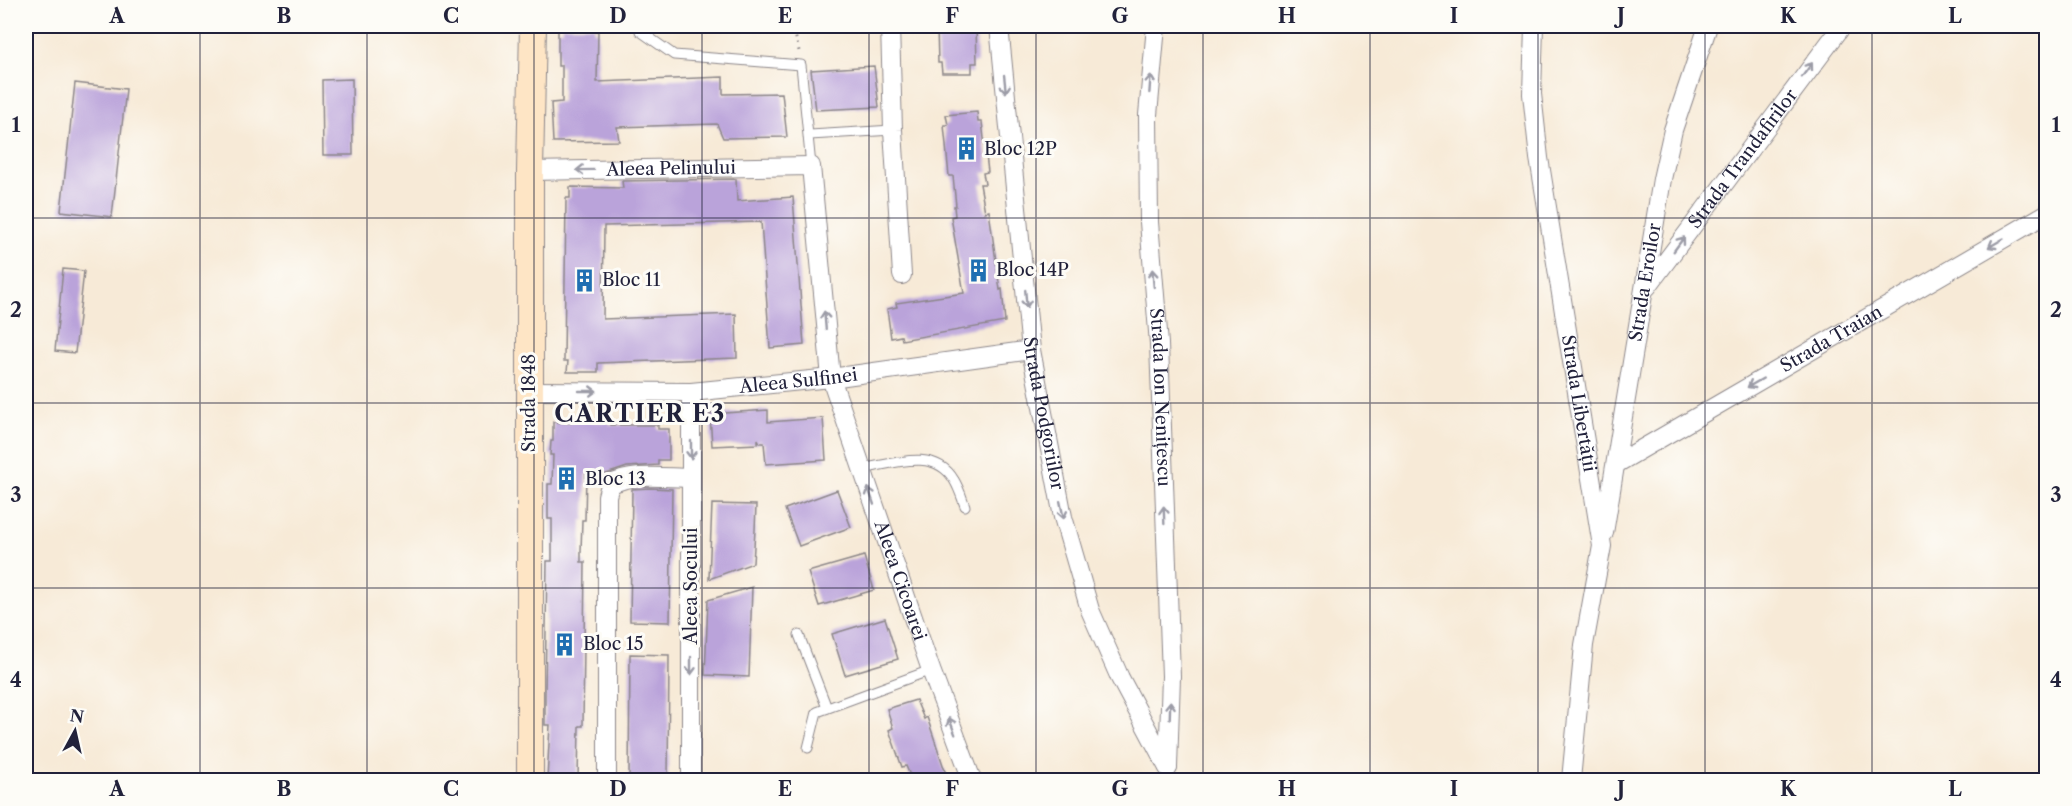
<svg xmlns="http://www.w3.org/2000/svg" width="2072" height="806" viewBox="0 0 2072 806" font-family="'Libre Caslon Text',serif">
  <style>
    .building { fill: #baa3da }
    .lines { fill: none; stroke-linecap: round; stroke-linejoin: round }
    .service-casing { stroke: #8c8689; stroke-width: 11 }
    .minor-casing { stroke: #8c8689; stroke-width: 20 }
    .secondary-casing { stroke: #8c8689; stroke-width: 28 }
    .path { stroke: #8c8689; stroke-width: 3; stroke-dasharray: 1.5 4.5; stroke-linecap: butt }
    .service { stroke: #fff; stroke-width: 9 }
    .minor { stroke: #fff; stroke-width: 18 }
    .secondary { stroke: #fee5c5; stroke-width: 26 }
    .oneway { stroke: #9c9ca7 }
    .grid { fill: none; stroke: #22223b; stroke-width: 1.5; stroke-opacity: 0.55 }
    .labels { text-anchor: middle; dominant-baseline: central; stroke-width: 6; stroke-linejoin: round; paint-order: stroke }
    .poi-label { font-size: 18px; fill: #22223b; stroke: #fdfcf7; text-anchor: start }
    .street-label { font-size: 18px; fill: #22223b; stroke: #fdfcf7 }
    .district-label { font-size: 24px; font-weight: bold; letter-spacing: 1.5px; fill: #22223b; stroke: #fdfcf7 }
    .neatline { fill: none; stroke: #22223b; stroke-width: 2 }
    .grid-label { font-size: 20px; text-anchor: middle; font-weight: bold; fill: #22223b }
  </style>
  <rect width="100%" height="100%" fill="#fdfcf7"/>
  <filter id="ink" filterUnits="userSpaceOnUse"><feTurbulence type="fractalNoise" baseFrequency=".0167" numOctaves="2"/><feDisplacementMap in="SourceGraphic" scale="12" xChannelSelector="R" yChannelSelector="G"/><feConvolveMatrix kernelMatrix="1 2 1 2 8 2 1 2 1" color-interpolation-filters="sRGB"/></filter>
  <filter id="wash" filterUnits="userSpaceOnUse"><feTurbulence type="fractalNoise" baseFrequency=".008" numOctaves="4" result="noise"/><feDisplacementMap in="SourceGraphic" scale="24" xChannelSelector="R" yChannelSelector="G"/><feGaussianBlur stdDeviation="1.35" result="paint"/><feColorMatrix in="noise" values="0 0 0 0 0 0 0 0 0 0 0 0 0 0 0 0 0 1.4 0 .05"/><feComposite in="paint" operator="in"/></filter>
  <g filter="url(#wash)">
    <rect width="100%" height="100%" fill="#f7ead7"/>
    <g id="blocks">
      <!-- building -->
      <g class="building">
        <polygon points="563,26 594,26 594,31 598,31 597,82 723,77 723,94 782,93 787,137 723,138 717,124 617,127 619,141 553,142 551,103 562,102 562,66 558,66 558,30 563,30"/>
        <polygon points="941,26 976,27 977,63 972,63 972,73 942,73 941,63 938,63 937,27 941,27"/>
        <polygon points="874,66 879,107 816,110 811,70"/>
        <polygon points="352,79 353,155 323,155 322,80"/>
        <polygon points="75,83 126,89 112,217 61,211"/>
        <polygon points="977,112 978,122 982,122 988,172 983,173 985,184 980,184 985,212 989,211 1000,290 1002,289 1005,322 902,340 901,336 891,338 887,309 897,307 896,303 964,293 951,217 955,216 954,206 956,206 953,176 949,176 944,125 948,125 946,115"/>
        <polygon points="736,179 737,201 793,197 804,345 770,348 761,222 604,226 603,319 736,314 737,358 598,363 598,372 567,372 568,361 564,361 566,198 570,198 570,187 623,188 622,181"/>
        <polygon points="63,269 84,271 75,353 55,351"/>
        <polygon points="768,410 768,422 823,418 826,460 766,464 764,443 760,443 758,439 758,444 712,446 710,414"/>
        <polygon points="571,421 610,422 610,425 658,425 658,429 669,429 669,460 658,460 658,465 627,467 606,474 586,474 585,520 582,520 581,551 581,562 585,562 583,726 579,726 578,780 547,780 550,725 545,725 545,695 547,561 552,561 552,519 548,519 548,484 552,484 553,455 550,455 551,441 553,441 553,422 571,423"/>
        <polygon points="650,488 672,489 670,622 630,621 632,489"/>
        <polygon points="837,490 851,527 799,546 785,509"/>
        <polygon points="712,504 756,505 755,530 753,563 709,579"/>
        <polygon points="864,556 874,590 819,606 808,572"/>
        <polygon points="752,587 749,677 705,675 708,600"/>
        <polygon points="885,618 898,659 845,675 832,634"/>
        <polygon points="630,654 669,655 668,780 629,780"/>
        <polygon points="916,700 924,719 927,717 948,780 912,780 906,766 902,767 889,730 893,728 887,709"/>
      </g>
    </g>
  </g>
  <g filter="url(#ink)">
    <use href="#blocks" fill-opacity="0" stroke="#8c8689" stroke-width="1.5"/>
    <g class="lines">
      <defs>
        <g id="service">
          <polyline points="640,31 674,55 801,65 811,166"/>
          <polyline points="810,135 893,130"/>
          <path d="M862 469C892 464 935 447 954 480 959 488 962 498 965 506"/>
          <polyline points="799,635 827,708"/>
          <polyline points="808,748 817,712 931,670"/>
        </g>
        <g id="minor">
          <polyline points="890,26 893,130 902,275"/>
          <path id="s1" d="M999 26 1031 350 1063 517 1090 610 1120 678 1168 768"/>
          <path id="s2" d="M1156 26 1148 115 1149 222 1159 344 1171 676 1168 767"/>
          <path id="s3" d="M1534 26 1532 94 1539 158 1602 546 1584 645 1571 780"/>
          <path id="s4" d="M530 171 811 166 831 378 931 670 972 780"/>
          <path id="s5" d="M1647 287 1842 26"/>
          <path id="s6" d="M529 391 691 392 831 378 1031 350"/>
          <path id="s7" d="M1616 464 2046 214"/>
          <path id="s8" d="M1604 533 1662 179 1673 130 1708 26"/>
          <path d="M607 780V496L610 485C633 472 665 478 691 478"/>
          <polyline points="691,780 691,392"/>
        </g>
        <polyline id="secondary" points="530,780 530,171 533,26"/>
      </defs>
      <!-- service casing -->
      <use href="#service" class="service-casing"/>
      <!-- minor casing -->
      <use href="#minor" class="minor-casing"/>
      <!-- secondary casing -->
      <use href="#secondary" class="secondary-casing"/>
      <!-- path -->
      <polyline class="path" points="793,26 799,51"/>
      <!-- service -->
      <use href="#service" class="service"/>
      <!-- minor -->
      <use href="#minor" class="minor"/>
      <!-- secondary -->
      <use href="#secondary" class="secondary"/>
    </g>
    <!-- one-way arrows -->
    <defs><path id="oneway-shaft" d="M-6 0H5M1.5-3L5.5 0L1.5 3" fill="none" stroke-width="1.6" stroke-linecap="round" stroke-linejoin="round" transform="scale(1.5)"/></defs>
    <g class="oneway">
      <use href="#oneway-shaft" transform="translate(1807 70) rotate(-54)"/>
      <use href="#oneway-shaft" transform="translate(1005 84) rotate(84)"/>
      <use href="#oneway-shaft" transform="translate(1150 84) rotate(-86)"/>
      <use href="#oneway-shaft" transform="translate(585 170) rotate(179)"/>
      <use href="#oneway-shaft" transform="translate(1996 243) rotate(150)"/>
      <use href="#oneway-shaft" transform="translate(1679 244) rotate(-54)"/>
      <use href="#oneway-shaft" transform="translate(1153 278) rotate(-95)"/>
      <use href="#oneway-shaft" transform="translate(1026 299) rotate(85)"/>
      <use href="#oneway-shaft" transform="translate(825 320) rotate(-95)"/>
      <use href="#oneway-shaft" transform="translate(1755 383) rotate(150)"/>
      <use href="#oneway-shaft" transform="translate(588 391)"/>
      <use href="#oneway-shaft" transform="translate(691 450) rotate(90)"/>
      <use href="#oneway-shaft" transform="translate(871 496) rotate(-109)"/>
      <use href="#oneway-shaft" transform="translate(1062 510) rotate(78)"/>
      <use href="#oneway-shaft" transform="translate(1164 515) rotate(-92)"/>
      <use href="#oneway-shaft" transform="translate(691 666) rotate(90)"/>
      <use href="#oneway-shaft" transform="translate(1170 710) rotate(-88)"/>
      <use href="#oneway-shaft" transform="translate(952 726) rotate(-111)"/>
    </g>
  </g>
  <!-- grid -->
  <path class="grid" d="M200 26V780M367 26V780M534 26V780M702 26V780M869 26V780M1036 26V780M1203 26V780M1370 26V780M1538 26V780M1705 26V780M1872 26V780M26 218H2046M26 403H2046M26 588H2046"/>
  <!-- icons -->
  <defs>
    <symbol id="building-bare" viewBox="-9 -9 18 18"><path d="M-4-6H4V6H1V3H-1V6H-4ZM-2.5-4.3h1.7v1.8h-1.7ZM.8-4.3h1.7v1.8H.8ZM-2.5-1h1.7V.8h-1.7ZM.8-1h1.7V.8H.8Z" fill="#1f6fb2" stroke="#fdfcf7" stroke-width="2.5" paint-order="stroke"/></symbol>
  </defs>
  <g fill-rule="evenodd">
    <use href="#building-bare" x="950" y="132" width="33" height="33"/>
    <use href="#building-bare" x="962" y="254" width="33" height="33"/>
    <use href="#building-bare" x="568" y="264" width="33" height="33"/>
    <use href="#building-bare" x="550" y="462" width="33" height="33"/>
    <use href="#building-bare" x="548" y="628" width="33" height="33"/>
  </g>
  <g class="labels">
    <!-- poi labels -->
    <g class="poi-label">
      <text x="984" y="149">Bloc 12P</text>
      <text x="996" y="270">Bloc 14P</text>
      <text x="602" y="280">Bloc 11</text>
      <text x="585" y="479">Bloc 13</text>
      <text x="583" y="644">Bloc 15</text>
    </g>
    <!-- street labels -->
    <g class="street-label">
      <text stroke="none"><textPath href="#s5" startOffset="160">Strada Trandafirilor</textPath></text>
      <text stroke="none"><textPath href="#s4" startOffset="141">Aleea Pelinului</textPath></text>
      <text stroke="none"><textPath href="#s8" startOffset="254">Strada Eroilor</textPath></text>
      <text stroke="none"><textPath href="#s7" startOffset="249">Strada Traian</textPath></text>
      <text stroke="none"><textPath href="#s6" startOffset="270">Aleea Sulfinei</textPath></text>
      <text stroke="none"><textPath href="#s2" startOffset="372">Strada Ion Nenițescu</textPath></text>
      <text transform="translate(529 403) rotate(-90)">Strada 1848</text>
      <text stroke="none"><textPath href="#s3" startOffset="381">Strada Libertății</textPath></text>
      <text stroke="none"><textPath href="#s1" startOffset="390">Strada Podgoriilor</textPath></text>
      <text stroke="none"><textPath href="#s4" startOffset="708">Aleea Cicoarei</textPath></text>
      <text transform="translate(691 586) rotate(-90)">Aleea Socului</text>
    </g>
    <!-- district labels -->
    <g class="district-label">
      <text x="640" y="413">CARTIER E3</text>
    </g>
  </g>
  <!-- margin -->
  <rect width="2072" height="806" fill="none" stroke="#fdfcf7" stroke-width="66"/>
  <!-- north arrow -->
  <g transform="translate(75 731) rotate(8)" stroke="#fdfcf7" stroke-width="4.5" paint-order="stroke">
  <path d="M0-4.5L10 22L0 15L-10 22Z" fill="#22223b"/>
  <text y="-9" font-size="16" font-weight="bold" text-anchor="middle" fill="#22223b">N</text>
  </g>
  <rect x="33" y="33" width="2006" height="740" class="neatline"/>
  <g class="grid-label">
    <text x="117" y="23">A</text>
    <text x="284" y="23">B</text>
    <text x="451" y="23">C</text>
    <text x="618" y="23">D</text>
    <text x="785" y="23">E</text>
    <text x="952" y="23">F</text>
    <text x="1120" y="23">G</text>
    <text x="1287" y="23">H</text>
    <text x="1454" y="23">I</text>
    <text x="1621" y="23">J</text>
    <text x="1788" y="23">K</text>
    <text x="1955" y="23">L</text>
    <text x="16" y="132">1</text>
    <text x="2056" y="132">1</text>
    <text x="16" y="317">2</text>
    <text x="2056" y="317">2</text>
    <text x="16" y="502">3</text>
    <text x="2056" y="502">3</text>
    <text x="16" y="687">4</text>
    <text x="2056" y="687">4</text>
    <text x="117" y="796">A</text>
    <text x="284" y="796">B</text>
    <text x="451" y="796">C</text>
    <text x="618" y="796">D</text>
    <text x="785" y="796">E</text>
    <text x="952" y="796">F</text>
    <text x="1120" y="796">G</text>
    <text x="1287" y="796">H</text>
    <text x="1454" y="796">I</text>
    <text x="1621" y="796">J</text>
    <text x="1788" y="796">K</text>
    <text x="1955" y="796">L</text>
  </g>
</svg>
